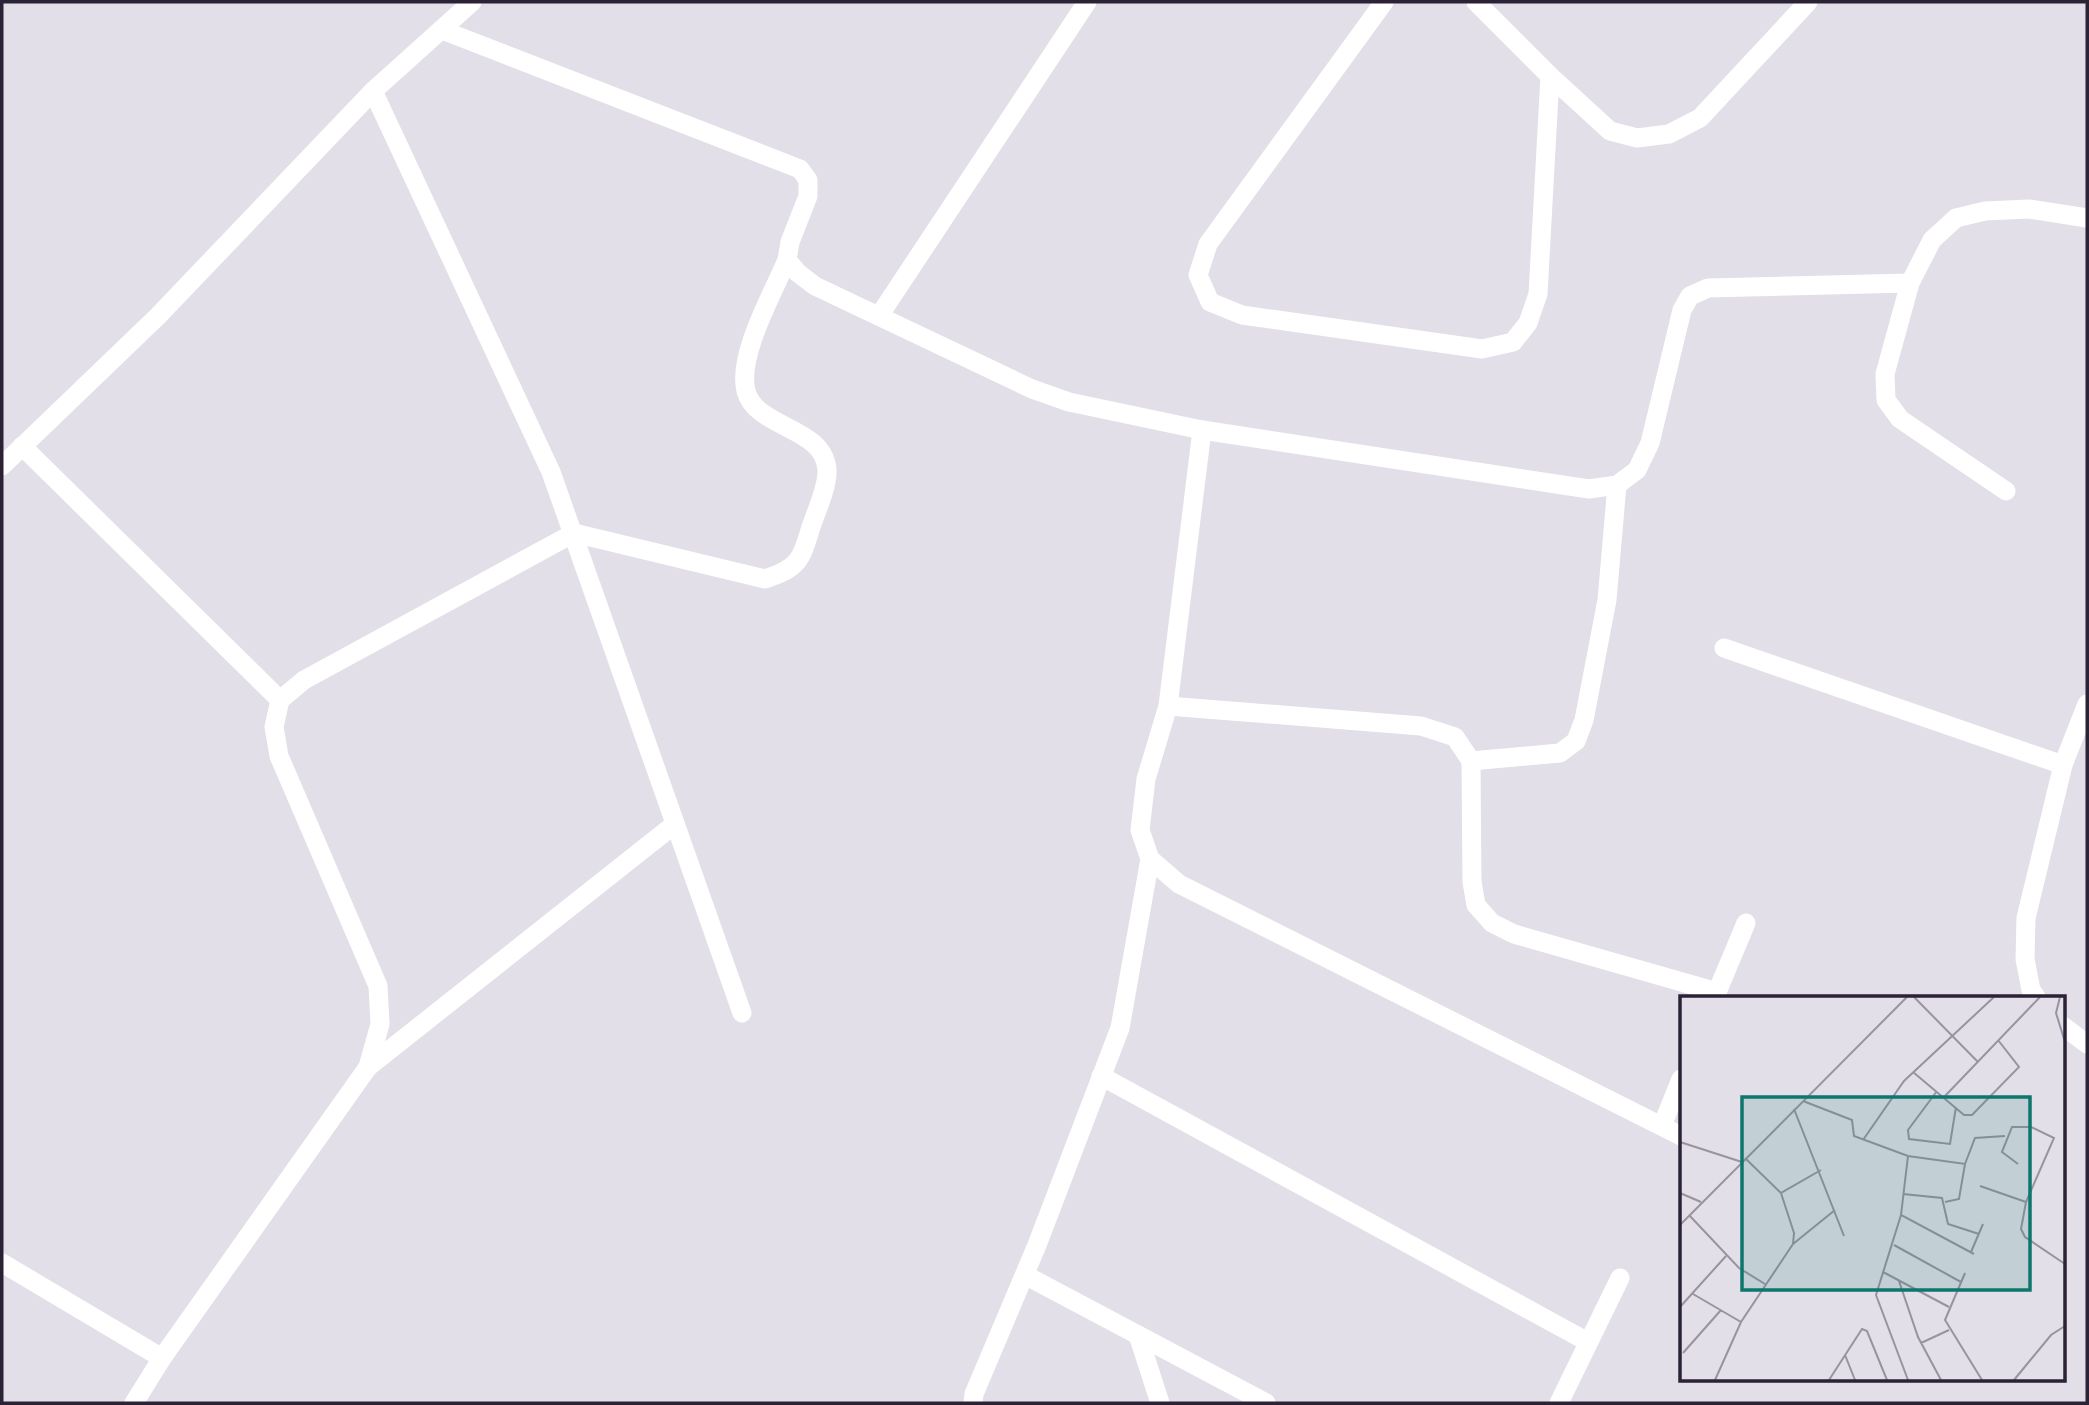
<svg xmlns="http://www.w3.org/2000/svg" width="2089" height="1405" viewBox="0 0 2089 1405" font-family="'Work Sans',sans-serif">
  <style>
    .lines { fill: none; stroke-linecap: round; stroke-linejoin: round }
    .service { stroke: #fff; stroke-width: 19 }
    .minor { stroke: #fff; stroke-width: 19 }
    .tertiary { stroke: #fff; stroke-width: 19 }
    .inset-road { fill: none; stroke: #9993a1; stroke-width: 2 }
    .view { fill: #0f766e; fill-opacity: 0.15; stroke: #0f766e; stroke-width: 3.5 }
    .inset-edge { fill: none; stroke: #2b2236; stroke-width: 3.5 }
  </style>
  <rect width="100%" height="100%" fill="#e2dfe8"/>
  <g class="lines">
    <!-- service -->
    <path class="service" d="M574 533 765 579C799 568 801 560 811 527 816 512 828 486 827 470 824 426 756 429 746 391 737 356 773 293 787 260"/>
    <!-- minor -->
    <g class="minor">
      <polyline points="1384,2 1208,244 1198,275 1210,302 1242,315 1482,349 1513,342 1528,323 1538,294 1550,76"/>
      <polyline points="1476,2 1550,76 1610,131 1637,138 1669,134 1700,118 1808,2"/>
      <polyline points="442,30 800,169 808,180 808,196 790,242 787,260 798,273 815,286 1032,389 1069,402 1202,430 1589,489 1617,485 1637,470 1650,443 1682,310 1690,296 1708,288 1910,283"/>
      <polyline points="373,91 551,472 742,1013"/>
      <polyline points="879,316 1087,2"/>
      <polyline points="1202,430 1168,706 1146,779 1140,830 1150,859 1179,884 1681,1136"/>
      <polyline points="22,446 280,700"/>
      <polyline points="2006,491 1900,419 1886,400 1885,374 1910,283 1932,240 1956,218 1985,211 2029,209 2087,218"/>
      <polyline points="1724,648 2063,765"/>
      <polyline points="1168,706 1421,726 1455,737 1471,761 1472,882 1476,905 1492,923 1514,934 1717,992"/>
      <polyline points="1471,761 1560,753 1576,741 1584,720 1607,600 1617,485"/>
      <polyline points="1715,997 1746,923"/>
      <polyline points="2036,997 2031,990 2025,959 2026,918 2063,765 2087,704"/>
      <polyline points="2063,1026 2087,1044"/>
      <polyline points="368,1067 675,824"/>
      <polyline points="1101,1076 1588,1342"/>
      <polyline points="1662,1126 1681,1079"/>
      <polyline points="2,1263 162,1358"/>
      <polyline points="1025,1275 1266,1403"/>
      <polyline points="1138,1335 1160,1403"/>
      <polyline points="134,1403 162,1358 368,1067 380,1024 378,986 279,756 274,727 280,700 304,680 574,533"/>
      <polyline points="973,1403 974,1394 1037,1245 1120,1028 1150,859"/>
      <polyline points="1559,1403 1620,1278"/>
    </g>
    <!-- tertiary -->
    <polyline class="tertiary" points="2,466 158,316 373,91 472,2"/>
  </g>
  <!-- overview -->
  <g transform="translate(1680 996)">
    <rect width="385" height="385" fill="#e2dfe8"/>
    <path class="inset-road" d="M234 1 298 66M380 1 376 17 385 46M233 76 284 119H292L339 71 318 44M257 95 228 134 229 143 270 148 276 111M265 100 360 1M123 105 172 124 174 140 228 160 285 168 295 142 325 140M114 113 164 240M183 144 224 85 314 1M0 146 62 166M228 160 221 219 294 258M65 162 101 197M338 168 322 156 332 131H351L374 142 346 206 341 233 345 241 385 268M300 190 346 206M0 197 21 206M223 198 262 202 268 228 299 238M265 206 279 203 285 168M9 219 59 272 85 288M221 219 196 299 228 384M0 229 227 1M113 248 155 214M214 249 281 286M291 256 303 228M203 276 269 311M285 277 265 324 302 384M219 285 238 341 261 384M13 298 61 326M0 311 46 260M241 347 269 334M3 357 41 314M165 359 175 384M35 384 61 326 113 248 114 237 101 197 141 174M149 384 182 333 187 335 207 384M334 384 371 339 385 330"/>
    <path class="view" d="M62 101H350V294H62Z"/>
    <rect width="385" height="385" class="inset-edge"/>
  </g>
  <!-- border -->
  <rect width="2089" height="1405" fill="none" stroke="#2b2236" stroke-width="7"/>
</svg>
